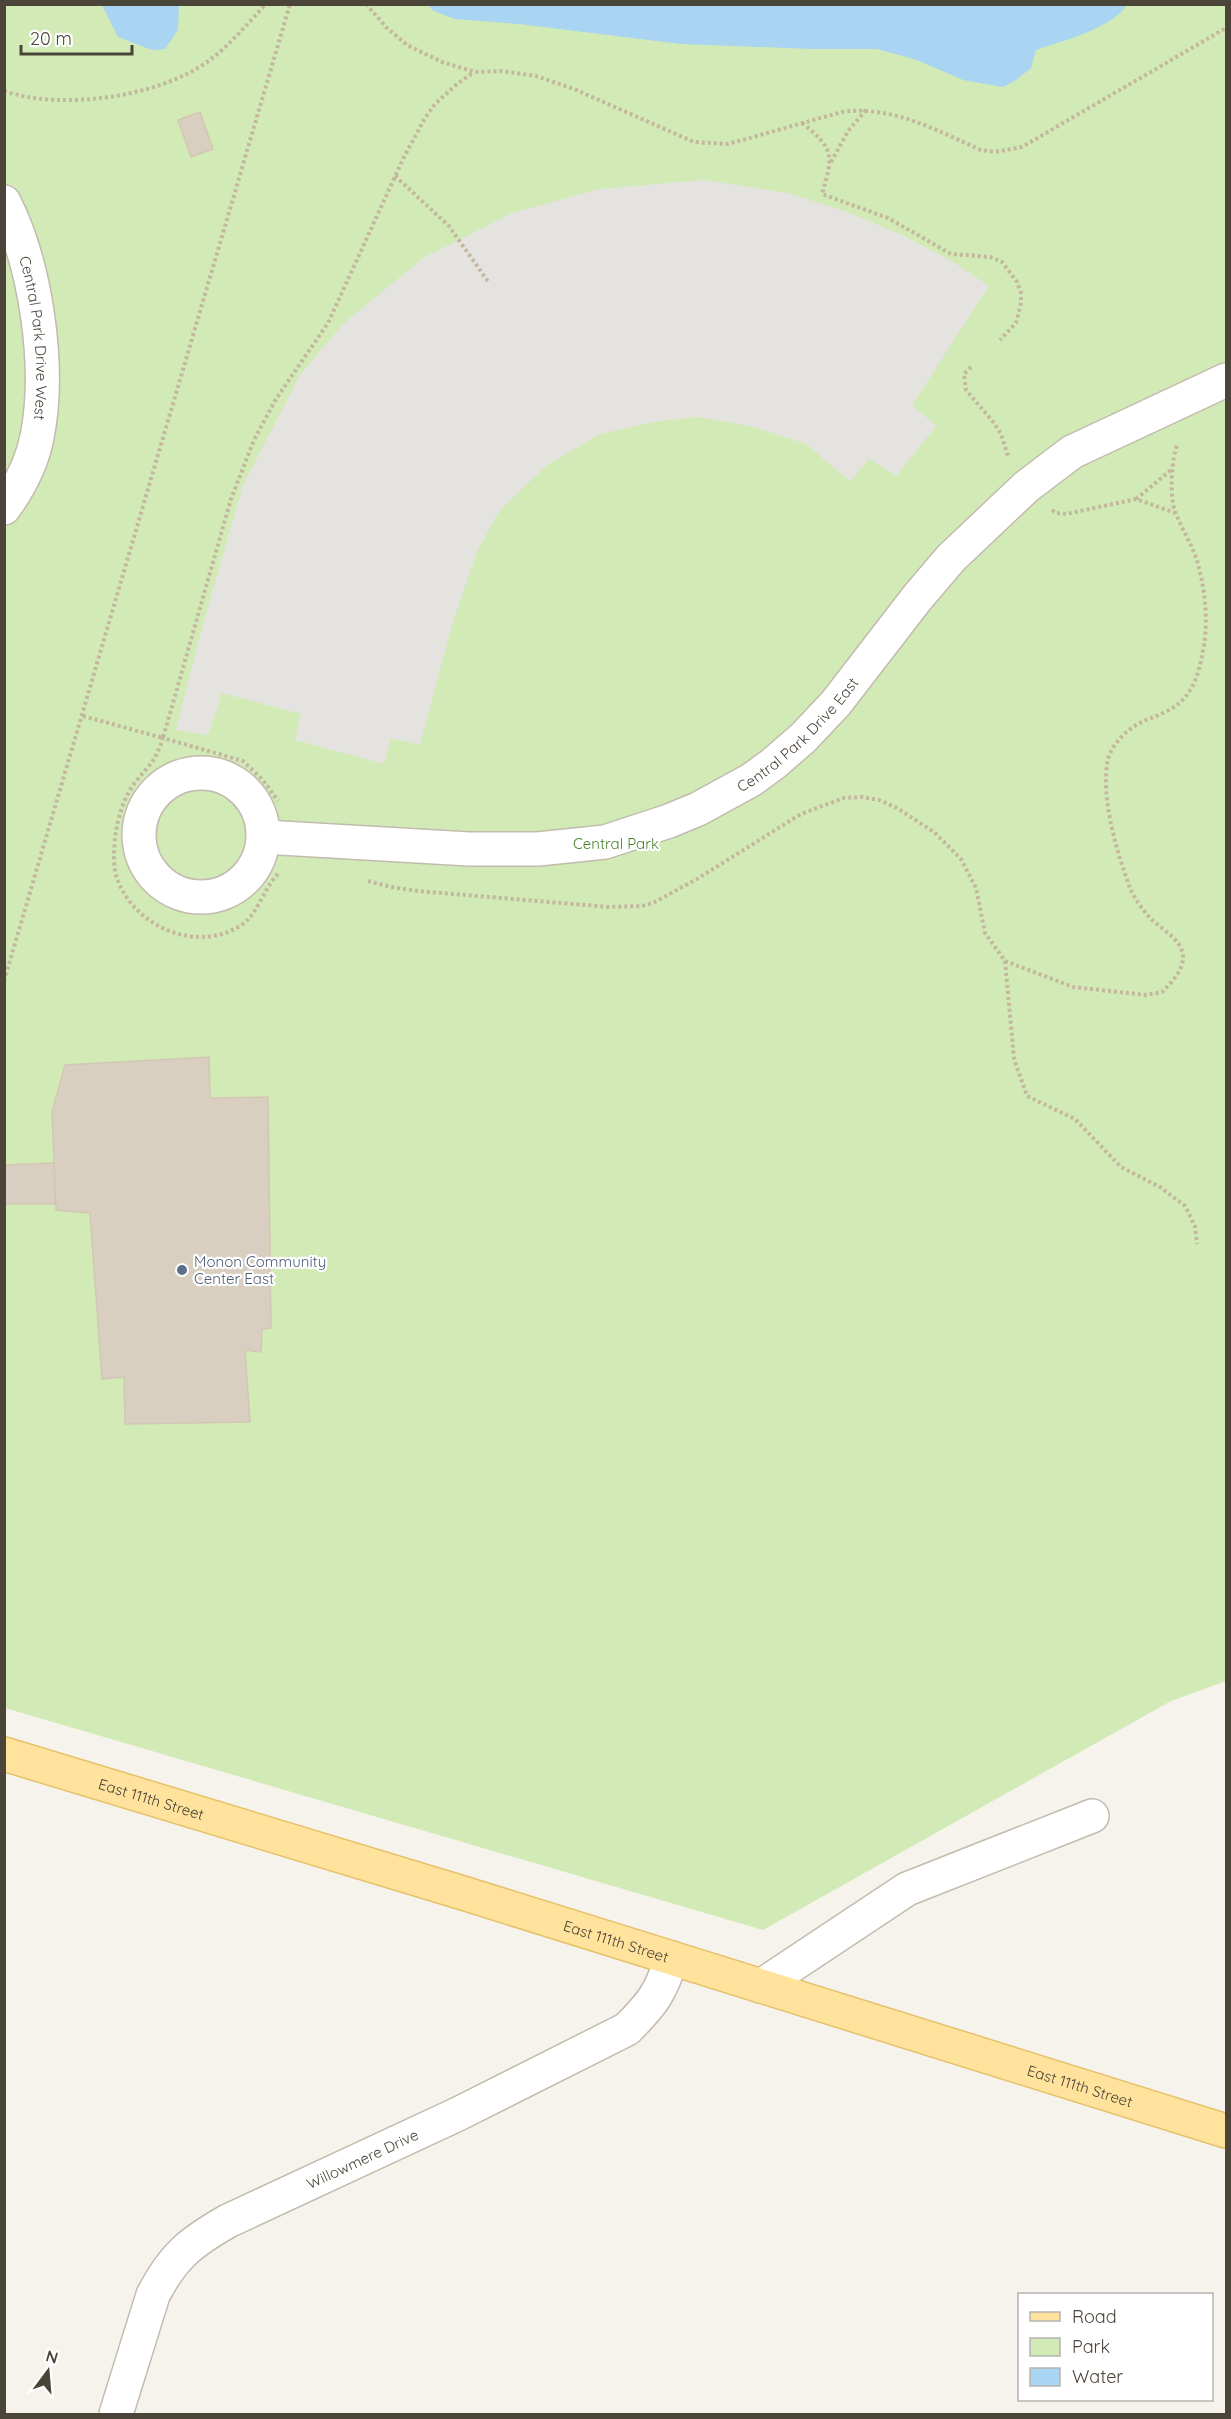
<svg xmlns="http://www.w3.org/2000/svg" width="1231" height="2419" viewBox="0 0 1231 2419" font-family="Quicksand,sans-serif">
  <style>
    .green { fill: #d2eab5 }
    .parking { fill: #e5e3e0 }
    .water { fill: #a9d4f2 }
    .building { fill: #d8cfc1; stroke: #d3c7b4; stroke-width: 1.5 }
    .lines { fill: none; stroke-linecap: round; stroke-linejoin: round }
    .minor-casing { stroke: #c2bbae; stroke-width: 36 }
    .major-casing { stroke: #e6c16a; stroke-width: 36 }
    .path { stroke: #c4b79f; stroke-width: 4; stroke-dasharray: 3 3; stroke-linecap: butt }
    .minor { stroke: #fff; stroke-width: 33 }
    .major { stroke: #ffe39c; stroke-width: 33 }
    .service-dot { fill: #5c6f8a; stroke: #fff; stroke-width: 2 }
    .labels { text-anchor: middle; dominant-baseline: central; stroke-width: 4.5; stroke-linejoin: round; paint-order: stroke }
    .street-label { font-size: 15px; fill: #4b4439; stroke: #fff }
    .park-label { font-size: 15px; fill: #4a7f2a; stroke: #fff }
    .service-label { font-size: 15px; fill: #4e5e75; stroke: #fff; text-anchor: start }
  </style>
  <rect width="100%" height="100%" fill="#f6f3ec"/>
  <!-- green -->
  <polygon class="green" points="4,5 1226,5 1226,1681 1171,1701 763,1930 5,1708"/>
  <!-- parking -->
  <polygon class="parking" points="704,180 787,193 845,211 902,235 950,260 989,286 912,405 936,426 896,476 869,459 850,481 806,444 754,427 699,417 659,421 600,434 546,466 499,511 476,554 451,628 420,745 391,738 384,764 295,740 301,714 222,693 208,735 176,730 204,621 243,485 300,375 343,324 423,258 512,213 600,189"/>
  <!-- water -->
  <g class="water">
    <polygon points="102,5 179,5 178,30 165,49 152,50 118,37"/>
    <path d="M428 5H1127C1109 30 1064 40 1036 50L1031 68 1016 80 1003 87 963 80 917 60 877 49H811L681 44 519 24 455 19 434 11Z"/>
  </g>
  <!-- building -->
  <g class="building">
    <polygon points="200,112 213,149 191,157 178,120"/>
    <polygon points="209,1057 210,1098 268,1097 271,1328 262,1329 261,1352 245,1350 250,1422 125,1424 124,1377 102,1379 90,1213 56,1210 52,1112 65,1065"/>
    <polygon points="54,1163 55,1204 4,1204 4,1165"/>
  </g>
  <g class="lines">
    <defs>
      <g id="minor">
        <path id="s1" d="M4 202C36 265 51 367 37 437 32 463 20 486 4 508"/>
        <circle cx="201" cy="835" r="62"/>
        <path id="s2" d="M264 837 469 849H538L605 842 669 821 698 809 751 780 773 764 803 738 836 703 917 598 951 558 1026 487 1072 452 1226 380"/>
        <polyline points="761,1986 907,1889 1092,1816"/>
        <path id="s3" d="M116 2414 153 2295C173 2256 191 2242 228 2221L458 2114 627 2029C654 2002 660 1993 672 1958"/>
      </g>
      <g id="major">
        <path id="s4" d="M4 1754 463 1893 1226 2131"/>
      </g>
    </defs>
    <!-- minor casing -->
    <use href="#minor" class="minor-casing"/>
    <!-- major casing -->
    <use href="#major" class="major-casing"/>
    <!-- path -->
    <g class="path">
      <path d="M366 4 387 28 407 45 442 62 475 72 502 71 536 76 574 89 694 142 728 144 842 112C891 105 936 130 981 150L995 152 1022 147 1226 28"/>
      <path d="M4 91C62 111 162 97 211 59 231 44 248 23 266 4"/>
      <path d="M802 123C835 149 833 156 822 194L888 218 951 254 991 257 1002 262 1017 282 1021 293V303L1016 323 1000 340"/>
      <polyline points="831,162 848,131 867,109"/>
      <polyline points="395,176 449,226 489,283"/>
      <polyline points="971,367 964,374 966,390 994,423 1001,434 1008,456"/>
      <polyline points="1136,499 1171,470"/>
      <polyline points="1052,510 1056,513 1066,514 1136,499 1175,513"/>
      <polyline points="83,716 163,738 231,499 254,440 276,399 328,323 404,157 425,118 435,104 457,84 474,72"/>
      <path d="M278 874C263 889 258 915 240 926 196 953 136 927 118 881 112 867 114 846 116 831 119 814 125 794 137 780 151 763 155 762 163 738L243 761 263 780 278 801"/>
      <path d="M368 881 391 887 418 891 608 907 642 906 653 903 697 879 801 814 844 798 862 797 879 800 897 808 934 832 961 859 976 888 985 933 1005 961 1073 987 1146 995 1162 992C1169 985 1177 977 1181 967 1191 944 1163 931 1150 918 1143 910 1134 898 1130 888 1117 853 1100 796 1108 759 1111 748 1120 737 1129 730 1140 721 1153 718 1165 712 1194 699 1199 673 1204 645 1208 619 1205 589 1198 564 1193 546 1183 531 1176 514 1169 499 1171 458 1178 443"/>
      <polyline points="1005,961 1014,1059 1027,1096 1075,1119 1121,1167 1160,1187 1185,1206 1195,1226 1197,1244"/>
      <polyline points="4,981 290,4"/>
    </g>
    <!-- minor -->
    <use href="#minor" class="minor"/>
    <!-- major -->
    <use href="#major" class="major"/>
  </g>
  <!-- markers -->
  <circle class="service-dot" cx="182" cy="1270" r="6"/>
  <g class="labels">
    <!-- street labels -->
    <g class="street-label">
      <text stroke="none"><textPath href="#s1" startOffset="141">Central Park Drive West</textPath></text>
      <text stroke="none"><textPath href="#s2" startOffset="566">Central Park Drive East</textPath></text>
      <text stroke="none"><textPath href="#s4" startOffset="154">East 111th Street</textPath></text>
      <text stroke="none"><textPath href="#s4" startOffset="640">East 111th Street</textPath></text>
      <text stroke="none"><textPath href="#s4" startOffset="1126">East 111th Street</textPath></text>
      <text stroke="none"><textPath href="#s3" startOffset="380">Willowmere Drive</textPath></text>
    </g>
    <!-- park labels -->
    <g class="park-label">
      <text x="616" y="843">Central Park</text>
    </g>
    <!-- service labels -->
    <g class="service-label">
      <text x="194" y="1261">Monon Community<tspan x="194" dy="17">Center East</tspan></text>
    </g>
  </g>
  <!-- border -->
  <rect width="1231" height="2419" fill="none" stroke="#4b4439" stroke-width="12"/>
  <!-- legend -->
  <rect x="1018" y="2293" width="195" height="108" fill="#ffffff" stroke="#b7b4b0" stroke-width="1.5"/>
  <rect x="1030" y="2312" width="30" height="9" fill="#ffe39c" stroke="#b7b4b0" stroke-width="1.5"/>
  <text x="1072" y="2323" font-size="18" fill="#4b4439">Road</text>
  <rect x="1030" y="2338" width="30" height="18" fill="#d2eab5" stroke="#b7b4b0" stroke-width="1.5"/>
  <text x="1072" y="2353" font-size="18" fill="#4b4439">Park</text>
  <rect x="1030" y="2368" width="30" height="18" fill="#a9d4f2" stroke="#b7b4b0" stroke-width="1.5"/>
  <text x="1072" y="2383" font-size="18" fill="#4b4439">Water</text>
  <!-- north arrow -->
  <g transform="translate(48 2371) rotate(16)" stroke="#ffffff" stroke-width="4.5" paint-order="stroke">
  <path d="M0-4.5L10 22L0 15L-10 22Z" fill="#4b4439"/>
  <text y="-9" font-size="16" font-weight="bold" text-anchor="middle" fill="#4b4439">N</text>
  </g>
  <!-- scale -->
  <path d="M21 45v9h111v-9" fill="none" stroke="#4b4439" stroke-width="3"/>
  <text x="30" y="45" font-size="18" fill="#4b4439" stroke="#ffffff" stroke-width="4.5" paint-order="stroke">20 m</text>
</svg>
